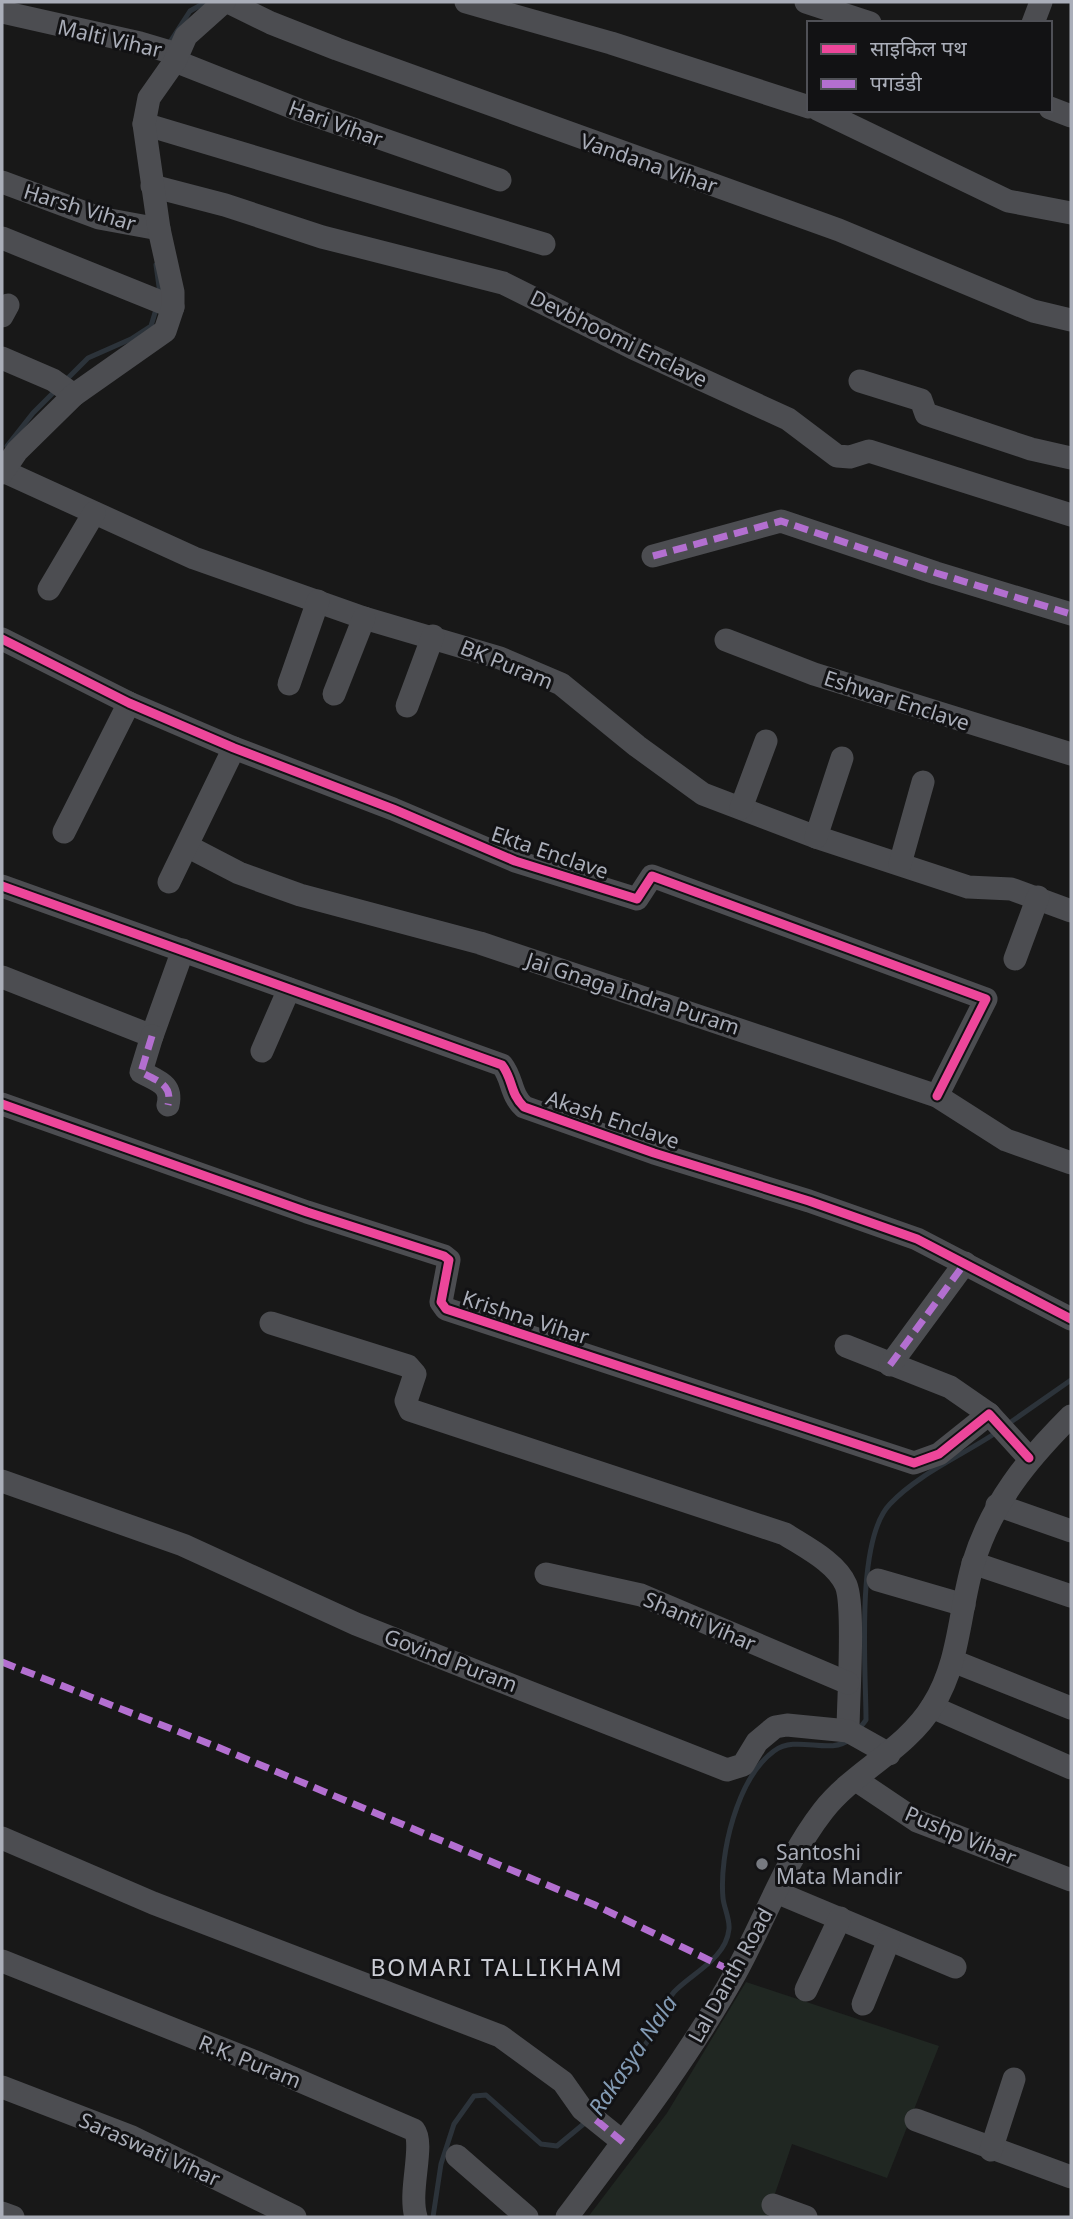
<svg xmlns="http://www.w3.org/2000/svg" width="1073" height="2219" viewBox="0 0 1073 2219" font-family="'Noto Sans','Noto Sans Devanagari',sans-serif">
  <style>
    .green { fill: #202722 }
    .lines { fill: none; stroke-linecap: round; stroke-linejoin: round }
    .stream { stroke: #2c333a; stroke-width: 5 }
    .minor { stroke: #4c4d51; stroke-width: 23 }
    .quiet { stroke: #b36fd0; stroke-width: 7; stroke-dasharray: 14 7; stroke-linecap: butt }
    .cycleway-casing { stroke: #121214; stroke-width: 13 }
    .cycleway { stroke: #ed469a; stroke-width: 9 }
    .poi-dot { fill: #777a81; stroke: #121214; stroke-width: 2.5 }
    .labels { text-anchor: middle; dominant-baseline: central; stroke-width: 6; stroke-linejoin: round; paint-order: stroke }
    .street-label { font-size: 21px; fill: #aaaeb9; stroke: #121214 }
    .poi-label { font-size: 21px; fill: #aaaeb9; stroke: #121214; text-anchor: start }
    .neighbourhood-label { font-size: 23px; letter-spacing: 2px; fill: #cbcdd5; stroke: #121214 }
    .water-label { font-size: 23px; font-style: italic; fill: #829ab3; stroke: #121214 }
  </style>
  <rect width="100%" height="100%" fill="#181818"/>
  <!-- green -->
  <polygon class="green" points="746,1982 939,2046 887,2178 792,2144 767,2217 588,2217 667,2113"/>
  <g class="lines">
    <!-- stream -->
    <g class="stream">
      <polyline points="170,42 190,11 206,2"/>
      <polyline points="156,265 160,294"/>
      <polyline points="65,381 88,358 131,339 151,326 157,306"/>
      <polyline points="7,446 33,413 56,390"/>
      <polyline points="1008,1424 1071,1380"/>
      <path d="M859 1729 866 1720C866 1670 855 1540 890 1504 918 1474 963 1455 997 1432"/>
      <path d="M595 2111C616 2086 637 2058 655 2030 662 2018 665 2002 674 1992 692 1973 726 1959 729 1929 730 1919 724 1908 723 1898 719 1855 737 1778 774 1751 797 1734 830 1756 850 1739"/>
      <polyline points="433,2217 441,2164 454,2124 474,2096 486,2095 541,2144 557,2146 586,2122"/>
    </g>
    <!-- minor -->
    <g class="minor">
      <polyline points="228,2 271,23 337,49 839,230 1033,311 1071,320"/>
      <polyline points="466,2 611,43 809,107"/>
      <polyline points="806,2 870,23"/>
      <polyline points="2,12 140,43 177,54"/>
      <polyline points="1033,23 1041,2"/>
      <polyline points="175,61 299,110 500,180"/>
      <polyline points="1050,108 1071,116"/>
      <polyline points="819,110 1008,201 1071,213"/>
      <polyline points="144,124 544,244"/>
      <polyline points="2,182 99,218 159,229"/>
      <polyline points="152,186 225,205 322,237 503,283 633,348 788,419 837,456 850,457 869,451 1071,515"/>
      <polyline points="2,238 173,307"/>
      <polyline points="2,316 8,305"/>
      <polyline points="2,358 53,380 74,395"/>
      <polyline points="860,381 921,400 926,414 1031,449 1071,458"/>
      <polyline points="3,471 194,558 364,618 500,658 561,684 637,746 703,794 816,837 968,887 1011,889 1071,911"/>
      <polyline points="2,473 17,451 74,395 165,331 173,307 173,292 159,229 144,124 149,98 175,61 186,36 224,2"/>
      <polyline points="653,556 781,521 936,573 1071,614"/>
      <polyline points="49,589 94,513"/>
      <polyline points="2,639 129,703 234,748 393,809 515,861 637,899 652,876 986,999 937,1096"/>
      <polyline points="726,640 814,674 1071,754"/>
      <polyline points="289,684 318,601"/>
      <polyline points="334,694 364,618"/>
      <polyline points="407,706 433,636"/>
      <polyline points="741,808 766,741"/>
      <polyline points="64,832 129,703"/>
      <polyline points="816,837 842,758"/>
      <polyline points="187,846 239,873 300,895 480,943 937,1096 1006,1140 1071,1163"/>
      <polyline points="900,864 923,782"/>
      <polyline points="169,882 234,748"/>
      <path d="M2 886 502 1065C513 1079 510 1094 524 1107L654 1153 809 1201 917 1239 1071 1319"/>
      <polyline points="1015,959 1038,897"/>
      <polyline points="2,977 152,1036 183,950"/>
      <path d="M152 1036 141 1072C157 1081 173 1084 168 1105"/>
      <polyline points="262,1051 289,989"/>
      <polyline points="2,1104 307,1212 444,1256 449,1260 441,1302 446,1309 914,1463 939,1454 989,1414 1029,1458"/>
      <path d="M271 1323 408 1366 415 1374 406 1401 410 1410 785 1534C805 1547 836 1562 846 1585 855 1607 848 1701 848 1731"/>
      <polyline points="846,1346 950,1387 989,1414"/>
      <polyline points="890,1365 965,1263"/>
      <polyline points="2,1481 183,1545 356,1624 727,1770 743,1765 757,1742 775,1727 787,1725 848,1731 889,1754"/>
      <polyline points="997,1505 1071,1531"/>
      <polyline points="973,1563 1071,1596"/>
      <polyline points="546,1574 641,1595 848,1683"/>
      <polyline points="878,1580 964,1605"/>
      <polyline points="953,1661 1071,1708"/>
      <polyline points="932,1707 1071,1768"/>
      <polyline points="856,1780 917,1821 1071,1880"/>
      <polyline points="2,1838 153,1903 500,2036 563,2082 582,2109 623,2142"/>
      <polyline points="776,1892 955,1967"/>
      <path d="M2 1961 258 2063 414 2130C425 2144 408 2191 416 2217"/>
      <polyline points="806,1990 840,1918"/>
      <polyline points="863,2004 889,1940"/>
      <polyline points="2,2087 132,2137 295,2217"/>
      <polyline points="916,2120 1071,2177"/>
      <polyline points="991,2150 1014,2079"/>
      <polyline points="457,2156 527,2217"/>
      <polyline points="773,2205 806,2217"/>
      <polyline points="2,2213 13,2217"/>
      <path d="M567 2217C626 2138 687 2060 735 1974 765 1920 785 1860 823 1811 854 1771 906 1750 933 1705 960 1662 959 1611 973 1564 992 1502 1027 1460 1071 1416"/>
    </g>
    <!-- quiet -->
    <g class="quiet">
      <polyline points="653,556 781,521 936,573 1071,614"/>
      <path d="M152 1036 141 1072C157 1081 173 1084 168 1105"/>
      <polyline points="890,1365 965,1263"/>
      <polyline points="2,1662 220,1748 595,1905 736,1973"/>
      <polyline points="596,2120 623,2142"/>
    </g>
    <defs>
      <g id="cycleway">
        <polyline points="2,639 129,703 234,748 393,809 515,861 637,899 652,876 986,999 937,1096"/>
        <path d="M2 886 502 1065C513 1079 510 1094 524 1107L654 1153 809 1201 917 1239 1071 1319"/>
        <polyline points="2,1104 307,1212 444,1256 449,1260 441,1302 446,1309 914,1463 939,1454 989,1414 1029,1458"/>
      </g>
    </defs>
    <!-- cycleway casing -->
    <use href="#cycleway" class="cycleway-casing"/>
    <!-- cycleway -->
    <use href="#cycleway" class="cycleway"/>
  </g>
  <!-- markers -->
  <circle class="poi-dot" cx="762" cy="1864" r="7"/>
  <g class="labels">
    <!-- street labels -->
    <g class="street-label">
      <text transform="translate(110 38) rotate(13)">Malti Vihar</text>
      <text transform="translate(336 123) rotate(20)">Hari Vihar</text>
      <text transform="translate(649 163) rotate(19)">Vandana Vihar</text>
      <text transform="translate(80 207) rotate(17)">Harsh Vihar</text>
      <text transform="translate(619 338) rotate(26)">Devbhoomi Enclave</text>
      <text transform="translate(507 664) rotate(22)">BK Puram</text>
      <text transform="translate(897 700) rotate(18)">Eshwar Enclave</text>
      <text transform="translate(550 852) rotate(19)">Ekta Enclave</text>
      <text transform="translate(633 993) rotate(18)">Jai Gnaga Indra Puram</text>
      <text transform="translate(613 1119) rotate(19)">Akash Enclave</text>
      <text transform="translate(526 1317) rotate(18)">Krishna Vihar</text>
      <text transform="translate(700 1621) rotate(23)">Shanti Vihar</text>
      <text transform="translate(451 1660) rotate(21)">Govind Puram</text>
      <text transform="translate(961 1835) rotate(23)">Pushp Vihar</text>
      <text transform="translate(730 1975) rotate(-61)">Lal Danth Road</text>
      <text transform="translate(250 2061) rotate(22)">R.K. Puram</text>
      <text transform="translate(150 2149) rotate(24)">Saraswati Vihar</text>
    </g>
    <!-- poi labels -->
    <g class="poi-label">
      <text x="776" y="1852">Santoshi<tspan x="776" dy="24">Mata Mandir</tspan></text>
    </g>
    <!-- neighbourhood labels -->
    <g class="neighbourhood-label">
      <text x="497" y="1967">BOMARI TALLIKHAM</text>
    </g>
    <!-- water labels -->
    <g class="water-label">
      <text transform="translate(632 2055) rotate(-56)">Rakasya Nala</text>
    </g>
  </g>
  <!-- border -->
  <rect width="1073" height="2219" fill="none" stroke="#aaaeb9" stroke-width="7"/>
  <!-- legend -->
  <rect x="807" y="21" width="245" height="91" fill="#121214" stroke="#4f5056" stroke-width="2"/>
  <rect x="821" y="44" width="35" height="10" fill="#ed469a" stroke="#4f5056" stroke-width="2"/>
  <text x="870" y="56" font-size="21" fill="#aaaeb9">साइकिल पथ</text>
  <rect x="821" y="79" width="35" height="10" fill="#b36fd0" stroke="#4f5056" stroke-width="2"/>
  <text x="870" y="91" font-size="21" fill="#aaaeb9">पगडंडी</text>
</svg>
